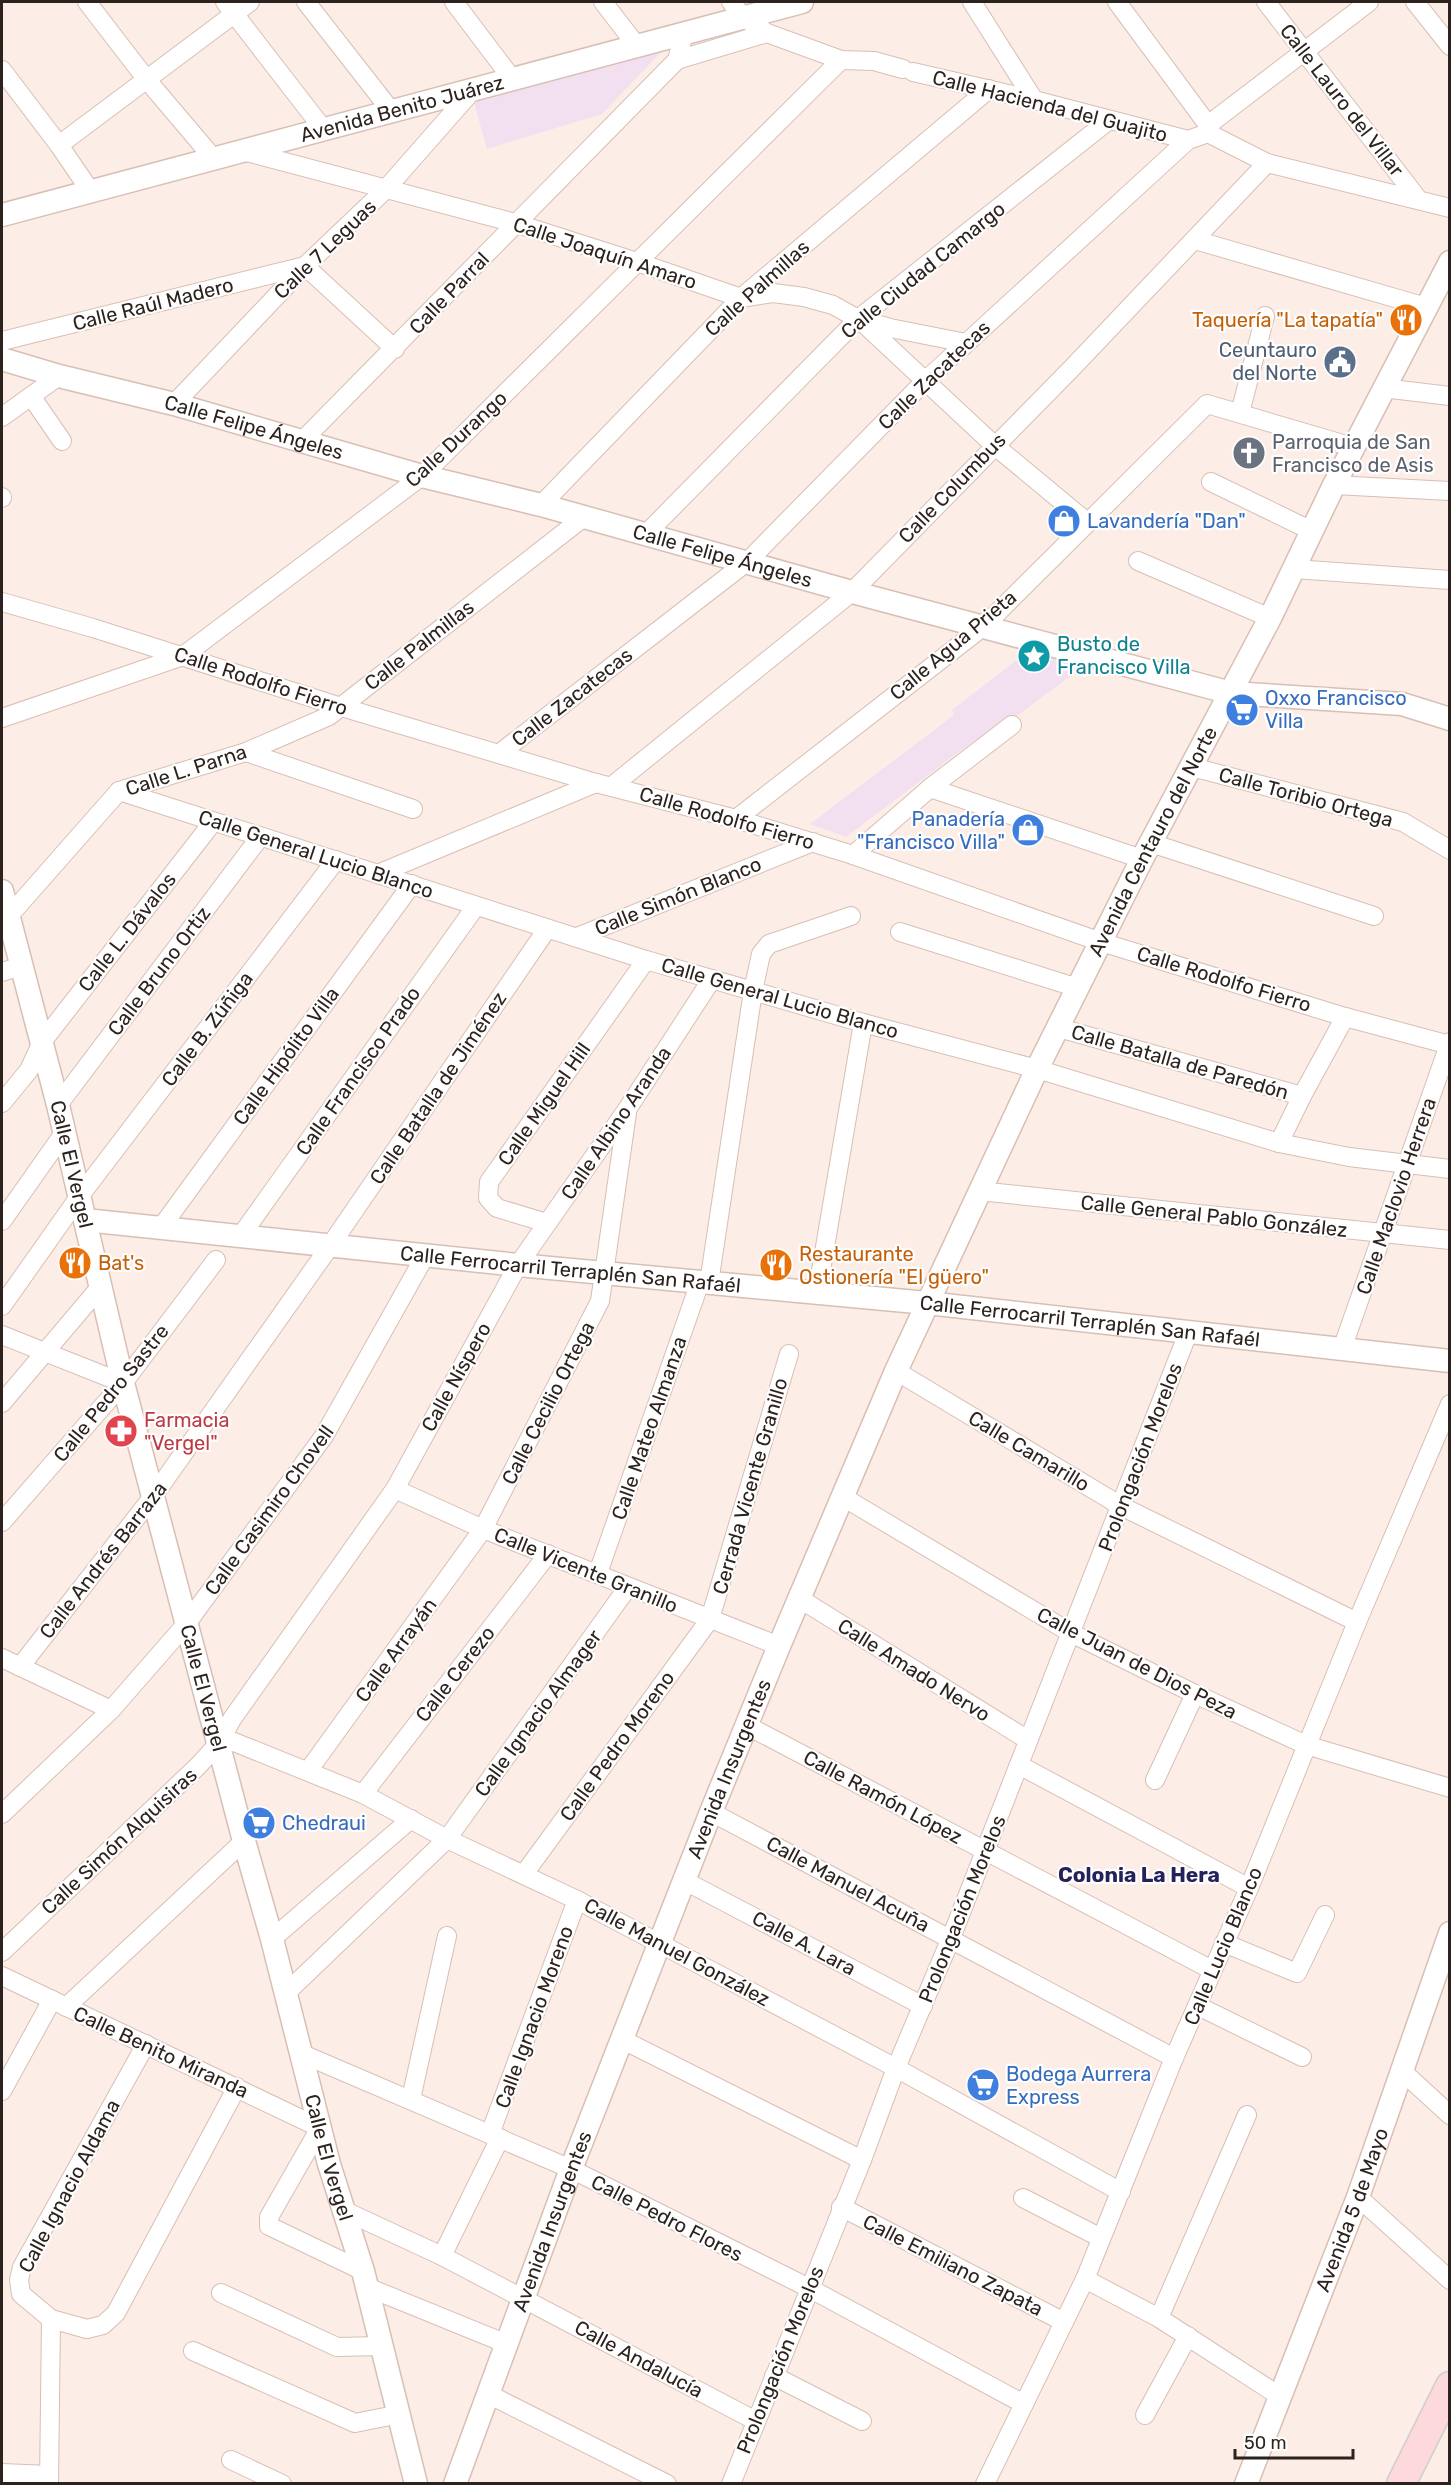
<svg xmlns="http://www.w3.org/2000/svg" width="1451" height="2485" viewBox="0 0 1451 2485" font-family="Rubik,sans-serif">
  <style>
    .commercial { fill: #f2e0f1 }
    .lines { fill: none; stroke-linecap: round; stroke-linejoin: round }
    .minor-casing { stroke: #d8bfb4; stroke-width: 20 }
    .tertiary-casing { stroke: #d8bfb4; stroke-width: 25 }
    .primary-casing { stroke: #d1cece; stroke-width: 31 }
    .minor { stroke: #fff; stroke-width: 18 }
    .tertiary { stroke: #fff; stroke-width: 22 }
    .primary { stroke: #fdd8dd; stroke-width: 28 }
    .labels { text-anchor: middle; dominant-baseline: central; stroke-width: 4.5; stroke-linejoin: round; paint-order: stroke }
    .street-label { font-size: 20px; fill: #2c221e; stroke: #fefefe }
    .food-label { font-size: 20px; fill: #c56008; stroke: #fefefe; text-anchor: start }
    .service-label { font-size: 20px; fill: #4e5e75; stroke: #fefefe; text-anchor: end }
    .worship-label { font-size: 20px; fill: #5b616d; stroke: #fefefe; text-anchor: start }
    .shop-label { font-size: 20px; fill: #366cbe; stroke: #fefefe; text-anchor: start }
    .culture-label { font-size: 20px; fill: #0d838f; stroke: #fefefe; text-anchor: start }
    .health-label { font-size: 20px; fill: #be3a42; stroke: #fefefe; text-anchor: start }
    .neighbourhood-label { font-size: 21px; font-weight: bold; fill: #23225b; stroke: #fefefe }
  </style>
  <rect width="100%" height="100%" fill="#fcede6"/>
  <!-- commercial -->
  <g class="commercial">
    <polygon points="667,46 602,114 487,149 473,99"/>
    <polygon points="1031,649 1085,665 978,745 974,741 964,748 846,837 810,824 954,715 952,710"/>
  </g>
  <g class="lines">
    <defs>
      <g id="minor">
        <polyline points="87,2 147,80 214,159"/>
        <polyline points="225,2 324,130"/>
        <polyline points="306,2 392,112"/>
        <polyline points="454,2 513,80"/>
        <polyline points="603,2 637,46"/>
        <polyline points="731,2 743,17 767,33 841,60 874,61 903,69"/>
        <polyline points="972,2 1034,100"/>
        <polyline points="1117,2 1208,125"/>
        <polyline points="1266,2 1418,199"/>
        <polyline points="1415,2 1450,46"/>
        <polyline points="677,60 767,33"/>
        <polyline points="2,70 59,145 91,192"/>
        <polyline points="913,72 1034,100 1188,140"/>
        <polyline points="1208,133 1267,163 1450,208"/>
        <polyline points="59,145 250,2"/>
        <polyline points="243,151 515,223 637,262 741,298 773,293 804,297 833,305 858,319 890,328 966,343"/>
        <polyline points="1195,240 1426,307"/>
        <polyline points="861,321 994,445 1088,523"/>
        <polyline points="2,341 305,266 395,349"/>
        <polyline points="1383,388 1450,396"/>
        <polyline points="31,396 62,441"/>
        <polyline points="174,404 305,266 385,190 472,91"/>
        <polyline points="1240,413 1265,316"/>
        <polyline points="2,417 59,376"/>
        <polyline points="301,442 677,60 684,33"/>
        <polyline points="1211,482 1312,531"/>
        <polyline points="1334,485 1450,491"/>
        <polyline points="2,497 2,498"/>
        <polyline points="541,505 741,298 989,89"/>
        <polyline points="647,533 858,319 1108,121"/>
        <polyline points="1138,561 1270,618"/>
        <polyline points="1294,569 1450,580"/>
        <polyline points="2,602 93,628 338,706 596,783 736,819 853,855 1101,942 1345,1017 1450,1045"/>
        <polyline points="2,718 183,656 422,476 841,60"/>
        <polyline points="246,752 413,809"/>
        <polyline points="500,753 748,561 924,382 1188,140 1208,133 1208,125 1369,2"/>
        <polyline points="1192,767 1403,822 1450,850"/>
        <polyline points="612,786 852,592 1072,368 1267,163"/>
        <polyline points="930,788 1142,859"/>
        <polyline points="119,791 646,960 863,1023 1037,1069 1279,1143 1349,1157 1450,1169"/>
        <polyline points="736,819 984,626 1207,404 1353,447"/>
        <polyline points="1151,843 1374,916"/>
        <polyline points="853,855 930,788 1012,725"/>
        <polyline points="380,873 596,783"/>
        <polyline points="8,917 119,791 246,752 329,716 584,517"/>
        <polyline points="900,932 1078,988"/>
        <polyline points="577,937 813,842"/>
        <polyline points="2,972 21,966"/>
        <polyline points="1059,1028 1302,1096"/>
        <polyline points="2,1103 29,1070 42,1042 213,822"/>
        <polyline points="58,1105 260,837"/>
        <polyline points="1279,1143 1302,1096 1345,1017"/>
        <polyline points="979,1191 1450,1240"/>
        <polyline points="2,1221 64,1133"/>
        <polyline points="547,1223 497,1208 488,1198 489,1182 646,960"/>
        <polyline points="160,1229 412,884"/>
        <polyline points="240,1237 476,906"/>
        <polyline points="709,1283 753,991 761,954 769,944 851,916"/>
        <polyline points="817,1294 863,1023"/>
        <polyline points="2,1306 79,1197 336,860"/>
        <polyline points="2,1335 123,1383"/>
        <polyline points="1342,1349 1450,1042"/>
        <polyline points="896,1371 1121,1506 1357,1622"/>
        <polyline points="2,1403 101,1286"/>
        <polyline points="395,1489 483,1529 779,1646"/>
        <polyline points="843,1497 1071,1633 1195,1694 1306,1745 1450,1788"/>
        <polyline points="2,1522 123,1383 216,1260"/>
        <polyline points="598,1573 700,1282"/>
        <polyline points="800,1599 1028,1740"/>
        <polyline points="2,1658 111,1710"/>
        <polyline points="20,1667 154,1495 330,1246 547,929"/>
        <polyline points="746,1725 1212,1970"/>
        <polyline points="219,1743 234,1742 363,1794 447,1839 577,1900 896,2068 1121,2192"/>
        <polyline points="1019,1765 1249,1888"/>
        <polyline points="308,1771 483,1529 600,1301 627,1113"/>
        <polyline points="1155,1780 1195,1694"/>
        <polyline points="363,1794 548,1554"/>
        <polyline points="711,1812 1174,2058"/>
        <polyline points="2,1814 111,1710 187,1623 324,1436 425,1256"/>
        <polyline points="524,1874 710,1619 789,1354"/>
        <polyline points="685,1881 923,2006"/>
        <polyline points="272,1939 411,1819"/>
        <polyline points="1224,1943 1297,1973 1325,1915"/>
        <polyline points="2,1952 198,1766 219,1743 232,1719 395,1489 518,1265 628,1108 712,979"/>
        <polyline points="2,1976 320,2128 269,2217 269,2226 363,2271"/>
        <polyline points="286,1993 447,1839 628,1587"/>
        <polyline points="1198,2006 1302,2057"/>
        <polyline points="66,2007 244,1841"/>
        <polyline points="623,2040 862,2160"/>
        <polyline points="146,2044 22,2267 19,2280 21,2294 51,2319 87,2329 103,2325 116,2313 237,2087"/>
        <polyline points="300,2053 571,2169 809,2288 1024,2404"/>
        <polyline points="1403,2072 1450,2115"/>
        <polyline points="2,2091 52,2000"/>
        <polyline points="411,2099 447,1936"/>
        <polyline points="490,2134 577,1900"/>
        <polyline points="1358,2197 1450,2280"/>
        <polyline points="1023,2198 1101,2238"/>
        <polyline points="841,2207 1064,2322"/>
        <polyline points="345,2211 442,2256 756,2421"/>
        <polyline points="442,2256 500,2138"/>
        <polyline points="1085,2279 1159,2318 1281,2397"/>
        <polyline points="367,2287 507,2344"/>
        <polyline points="221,2293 337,2347 382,2346"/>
        <polyline points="1159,2318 1247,2115"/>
        <polyline points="193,2351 355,2423 400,2414"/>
        <polyline points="774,2376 862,2421"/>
        <polyline points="488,2394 667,2484"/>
        <polyline points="1145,2415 1188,2336"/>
        <polyline points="231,2460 282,2484"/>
        <polyline points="2,2473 49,2475"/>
        <polyline points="49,2484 51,2319"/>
        <polyline points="731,2484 862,2160 896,2068 951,1938 1188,1333"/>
        <polyline points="985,2484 1085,2279 1174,2058 1249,1888 1357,1622 1450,1404"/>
      </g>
      <g id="tertiary">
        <path id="s1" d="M2 215 802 2"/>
        <path id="s2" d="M2 359 59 376 174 404 422 476 541 505 852 592 1231 693 1402 704 1450 719"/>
        <path id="s3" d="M2 891 58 1105 123 1383 244 1841 272 1939 329 2164 363 2271 416 2484"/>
        <path id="s4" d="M85 1220 518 1265 927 1303 1450 1361"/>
        <path id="s5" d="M455 2484 571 2169 711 1812 779 1646 896 1371 1037 1069 1142 859 1270 618 1334 485 1450 262"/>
        <path id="s6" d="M1246 2484 1358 2197 1450 1933"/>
      </g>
      <polyline id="primary" points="1401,2484 1450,2386"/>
    </defs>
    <!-- minor casing -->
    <use href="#minor" class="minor-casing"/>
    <!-- tertiary casing -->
    <use href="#tertiary" class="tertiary-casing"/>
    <!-- primary casing -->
    <use href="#primary" class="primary-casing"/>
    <!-- minor -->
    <use href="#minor" class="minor"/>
    <!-- tertiary -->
    <use href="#tertiary" class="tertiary"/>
    <!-- primary -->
    <use href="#primary" class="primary"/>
  </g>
  <!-- icons -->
  <defs>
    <symbol id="restaurant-disc" viewBox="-11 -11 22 22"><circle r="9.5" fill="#e8710a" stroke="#fefefe"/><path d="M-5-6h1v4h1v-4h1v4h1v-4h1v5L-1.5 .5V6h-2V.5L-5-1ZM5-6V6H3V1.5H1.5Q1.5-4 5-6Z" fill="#fff"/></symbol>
    <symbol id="civic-disc" viewBox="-11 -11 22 22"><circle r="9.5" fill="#5c6f8a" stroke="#fefefe"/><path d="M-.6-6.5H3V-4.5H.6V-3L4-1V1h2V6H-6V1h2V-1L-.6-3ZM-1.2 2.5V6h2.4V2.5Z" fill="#fff"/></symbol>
    <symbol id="church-disc" viewBox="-11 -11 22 22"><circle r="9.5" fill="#6b7280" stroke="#fefefe"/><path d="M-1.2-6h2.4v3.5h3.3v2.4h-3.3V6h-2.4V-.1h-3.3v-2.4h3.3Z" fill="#fff"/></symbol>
    <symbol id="shop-disc" viewBox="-11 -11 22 22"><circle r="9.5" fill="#3f7fe0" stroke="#fefefe"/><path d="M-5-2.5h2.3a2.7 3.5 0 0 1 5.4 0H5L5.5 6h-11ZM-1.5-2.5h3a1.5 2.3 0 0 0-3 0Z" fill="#fff"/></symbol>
    <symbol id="sight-disc" viewBox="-11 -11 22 22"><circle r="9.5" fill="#0f9aa8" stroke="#fefefe"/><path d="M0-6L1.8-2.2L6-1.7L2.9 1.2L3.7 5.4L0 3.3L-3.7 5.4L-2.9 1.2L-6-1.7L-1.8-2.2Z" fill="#fff"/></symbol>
    <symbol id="supermarket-disc" viewBox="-11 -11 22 22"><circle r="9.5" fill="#3f7fe0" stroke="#fefefe"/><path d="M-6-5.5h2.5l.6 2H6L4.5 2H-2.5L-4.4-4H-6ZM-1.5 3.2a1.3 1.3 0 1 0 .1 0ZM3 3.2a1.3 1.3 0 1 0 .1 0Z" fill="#fff"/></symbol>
    <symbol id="pharmacy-disc" viewBox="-11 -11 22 22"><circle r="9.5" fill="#e0444e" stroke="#fefefe"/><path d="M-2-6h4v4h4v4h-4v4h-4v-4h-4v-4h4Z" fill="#fff"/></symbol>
  </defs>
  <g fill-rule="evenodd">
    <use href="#restaurant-disc" x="1387" y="301" width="38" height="38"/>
    <use href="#civic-disc" x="1321" y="343" width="38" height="38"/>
    <use href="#church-disc" x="1230" y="434" width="38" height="38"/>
    <use href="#shop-disc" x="1045" y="502" width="38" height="38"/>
    <use href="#sight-disc" x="1015" y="637" width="38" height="38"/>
    <use href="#supermarket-disc" x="1223" y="691" width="38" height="38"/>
    <use href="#shop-disc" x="1009" y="811" width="38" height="38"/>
    <use href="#restaurant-disc" x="56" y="1244" width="38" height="38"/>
    <use href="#restaurant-disc" x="757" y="1246" width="38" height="38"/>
    <use href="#pharmacy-disc" x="102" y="1412" width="38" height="38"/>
    <use href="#supermarket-disc" x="240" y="1804" width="38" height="38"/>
    <use href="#supermarket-disc" x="964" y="2066" width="38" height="38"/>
  </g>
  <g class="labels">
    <!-- street labels -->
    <g class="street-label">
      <text transform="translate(1342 100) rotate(52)">Calle Lauro del Villar</text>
      <text transform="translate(1050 106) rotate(14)">Calle Hacienda del Guajito</text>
      <text stroke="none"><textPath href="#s1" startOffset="414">Avenida Benito Juárez</textPath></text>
      <text transform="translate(325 249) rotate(-44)">Calle 7 Leguas</text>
      <text transform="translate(605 253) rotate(18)">Calle Joaquín Amaro</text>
      <text transform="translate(923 270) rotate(-39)">Calle Ciudad Camargo</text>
      <text transform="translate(757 288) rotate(-42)">Calle Palmillas</text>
      <text transform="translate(449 293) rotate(-46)">Calle Parral</text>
      <text transform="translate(153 304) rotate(-14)">Calle Raúl Madero</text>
      <text transform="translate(934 375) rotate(-44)">Calle Zacatecas</text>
      <text stroke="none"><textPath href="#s2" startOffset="261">Calle Felipe Ángeles</textPath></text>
      <text transform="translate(456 439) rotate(-43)">Calle Durango</text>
      <text transform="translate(952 488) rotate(-46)">Calle Columbus</text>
      <text stroke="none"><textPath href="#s2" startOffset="747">Calle Felipe Ángeles</textPath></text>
      <text transform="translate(419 645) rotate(-38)">Calle Palmillas</text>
      <text transform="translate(953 645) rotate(-40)">Calle Agua Prieta</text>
      <text transform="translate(261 681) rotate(18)">Calle Rodolfo Fierro</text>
      <text transform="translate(572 697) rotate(-38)">Calle Zacatecas</text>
      <text transform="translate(186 770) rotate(-18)">Calle L. Parna</text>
      <text transform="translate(1306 797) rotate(15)">Calle Toribio Ortega</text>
      <text transform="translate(727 818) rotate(16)">Calle Rodolfo Fierro</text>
      <text stroke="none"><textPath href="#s5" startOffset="1786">Avenida Centauro del Norte</textPath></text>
      <text transform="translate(316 854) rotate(18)">Calle General Lucio Blanco</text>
      <text transform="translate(678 896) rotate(-22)">Calle Simón Blanco</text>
      <text transform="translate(127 932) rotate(-52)">Calle L. Dávalos</text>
      <text transform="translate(159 971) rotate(-53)">Calle Bruno Ortiz</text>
      <text transform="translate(1224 979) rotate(17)">Calle Rodolfo Fierro</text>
      <text transform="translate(780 998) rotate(16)">Calle General Lucio Blanco</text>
      <text transform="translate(207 1029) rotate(-53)">Calle B. Zúñiga</text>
      <text transform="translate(286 1056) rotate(-54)">Calle Hipólito Villa</text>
      <text transform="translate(1180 1062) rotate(16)">Calle Batalla de Paredón</text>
      <text transform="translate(358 1071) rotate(-55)">Calle Francisco Prado</text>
      <text transform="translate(438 1088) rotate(-56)">Calle Batalla de Jiménez</text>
      <text transform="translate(544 1104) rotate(-55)">Calle Miguel Hill</text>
      <text transform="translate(616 1123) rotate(-56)">Calle Albino Aranda</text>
      <text stroke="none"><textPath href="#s3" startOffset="282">Calle El Vergel</textPath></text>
      <text transform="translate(1396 1196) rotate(-71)">Calle Maclovio Herrera</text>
      <text transform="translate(1214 1216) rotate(6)">Calle General Pablo González</text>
      <text stroke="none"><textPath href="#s4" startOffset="488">Calle Ferrocarril Terraplén San Rafaél</textPath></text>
      <text stroke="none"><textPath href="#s4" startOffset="1010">Calle Ferrocarril Terraplén San Rafaél</textPath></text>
      <text transform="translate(456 1377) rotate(-61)">Calle Níspero</text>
      <text transform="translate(111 1393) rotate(-51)">Calle Pedro Sastre</text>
      <text transform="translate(548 1403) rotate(-63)">Calle Cecilio Ortega</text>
      <text transform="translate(649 1428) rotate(-71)">Calle Mateo Almanza</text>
      <text transform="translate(1029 1451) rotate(31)">Calle Camarillo</text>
      <text transform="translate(1140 1457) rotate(-69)">Prolongación Morelos</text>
      <text transform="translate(750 1486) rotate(-74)">Cerrada Vicente Granillo</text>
      <text transform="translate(269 1510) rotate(-54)">Calle Casimiro Chovell</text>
      <text transform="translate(103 1560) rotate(-52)">Calle Andrés Barraza</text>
      <text transform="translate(586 1570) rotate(22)">Calle Vicente Granillo</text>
      <text transform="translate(396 1650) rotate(-54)">Calle Arrayán</text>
      <text transform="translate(1137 1663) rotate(27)">Calle Juan de Dios Peza</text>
      <text transform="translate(914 1670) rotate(32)">Calle Amado Nervo</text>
      <text transform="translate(455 1674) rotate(-52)">Calle Cerezo</text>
      <text stroke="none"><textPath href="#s3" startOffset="822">Calle El Vergel</textPath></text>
      <text transform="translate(538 1713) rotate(-54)">Calle Ignacio Almager</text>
      <text transform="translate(617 1746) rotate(-54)">Calle Pedro Moreno</text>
      <text stroke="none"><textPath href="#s5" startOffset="766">Avenida Insurgentes</textPath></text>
      <text transform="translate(883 1797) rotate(28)">Calle Ramón López</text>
      <text transform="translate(119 1841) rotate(-43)">Calle Simón Alquisiras</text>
      <text transform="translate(848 1884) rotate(28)">Calle Manuel Acuña</text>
      <text transform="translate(962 1909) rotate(-68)">Prolongación Morelos</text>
      <text transform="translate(804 1943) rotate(28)">Calle A. Lara</text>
      <text transform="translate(1223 1946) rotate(-67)">Calle Lucio Blanco</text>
      <text transform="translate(677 1952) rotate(28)">Calle Manuel González</text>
      <text transform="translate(534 2017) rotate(-70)">Calle Ignacio Moreno</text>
      <text transform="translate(161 2052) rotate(25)">Calle Benito Miranda</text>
      <text stroke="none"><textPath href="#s3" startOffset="1308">Calle El Vergel</textPath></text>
      <text transform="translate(69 2186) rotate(-62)">Calle Ignacio Aldama</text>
      <text stroke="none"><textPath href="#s6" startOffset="294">Avenida 5 de Mayo</textPath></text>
      <text transform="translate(667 2218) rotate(27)">Calle Pedro Flores</text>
      <text stroke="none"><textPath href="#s5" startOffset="280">Avenida Insurgentes</textPath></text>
      <text transform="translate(953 2265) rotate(27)">Calle Emiliano Zapata</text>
      <text transform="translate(639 2359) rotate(28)">Calle Andalucía</text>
      <text transform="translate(780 2360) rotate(-68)">Prolongación Morelos</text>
    </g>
    <!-- food labels -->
    <g class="food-label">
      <text x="1383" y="320" text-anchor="end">Taquería "La tapatía"</text>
      <text x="799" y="1254">Restaurante<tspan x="799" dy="23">Ostionería "El güero"</tspan></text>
      <text x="98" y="1263">Bat's</text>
    </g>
    <!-- service labels -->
    <g class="service-label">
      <text x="1317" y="350">Ceuntauro<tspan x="1317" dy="23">del Norte</tspan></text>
    </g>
    <!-- worship labels -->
    <g class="worship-label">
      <text x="1272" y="442">Parroquia de San<tspan x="1272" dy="23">Francisco de Asis</tspan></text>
    </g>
    <!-- shop labels -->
    <g class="shop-label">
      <text x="1087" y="521">Lavandería "Dan"</text>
      <text x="1265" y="698">Oxxo Francisco<tspan x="1265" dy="23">Villa</tspan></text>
      <text x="1005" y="819" text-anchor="end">Panadería<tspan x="1005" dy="23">"Francisco Villa"</tspan></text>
      <text x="282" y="1823">Chedraui</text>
      <text x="1006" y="2074">Bodega Aurrera<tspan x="1006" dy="23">Express</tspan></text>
    </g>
    <!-- culture labels -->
    <g class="culture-label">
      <text x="1057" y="644">Busto de<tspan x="1057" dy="23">Francisco Villa</tspan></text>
    </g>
    <!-- health labels -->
    <g class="health-label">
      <text x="144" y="1420">Farmacia<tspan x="144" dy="23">"Vergel"</tspan></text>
    </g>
    <!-- neighbourhood labels -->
    <g class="neighbourhood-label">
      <text x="1139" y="1874">Colonia La Hera</text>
    </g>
  </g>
  <!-- border -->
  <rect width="1451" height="2485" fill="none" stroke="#2c221e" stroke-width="6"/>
  <!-- scale -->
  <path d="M1235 2449v9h118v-9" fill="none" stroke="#2c221e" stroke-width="3"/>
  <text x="1244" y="2449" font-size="18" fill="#2c221e" stroke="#fefefe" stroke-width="4.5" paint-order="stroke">50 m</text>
</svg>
